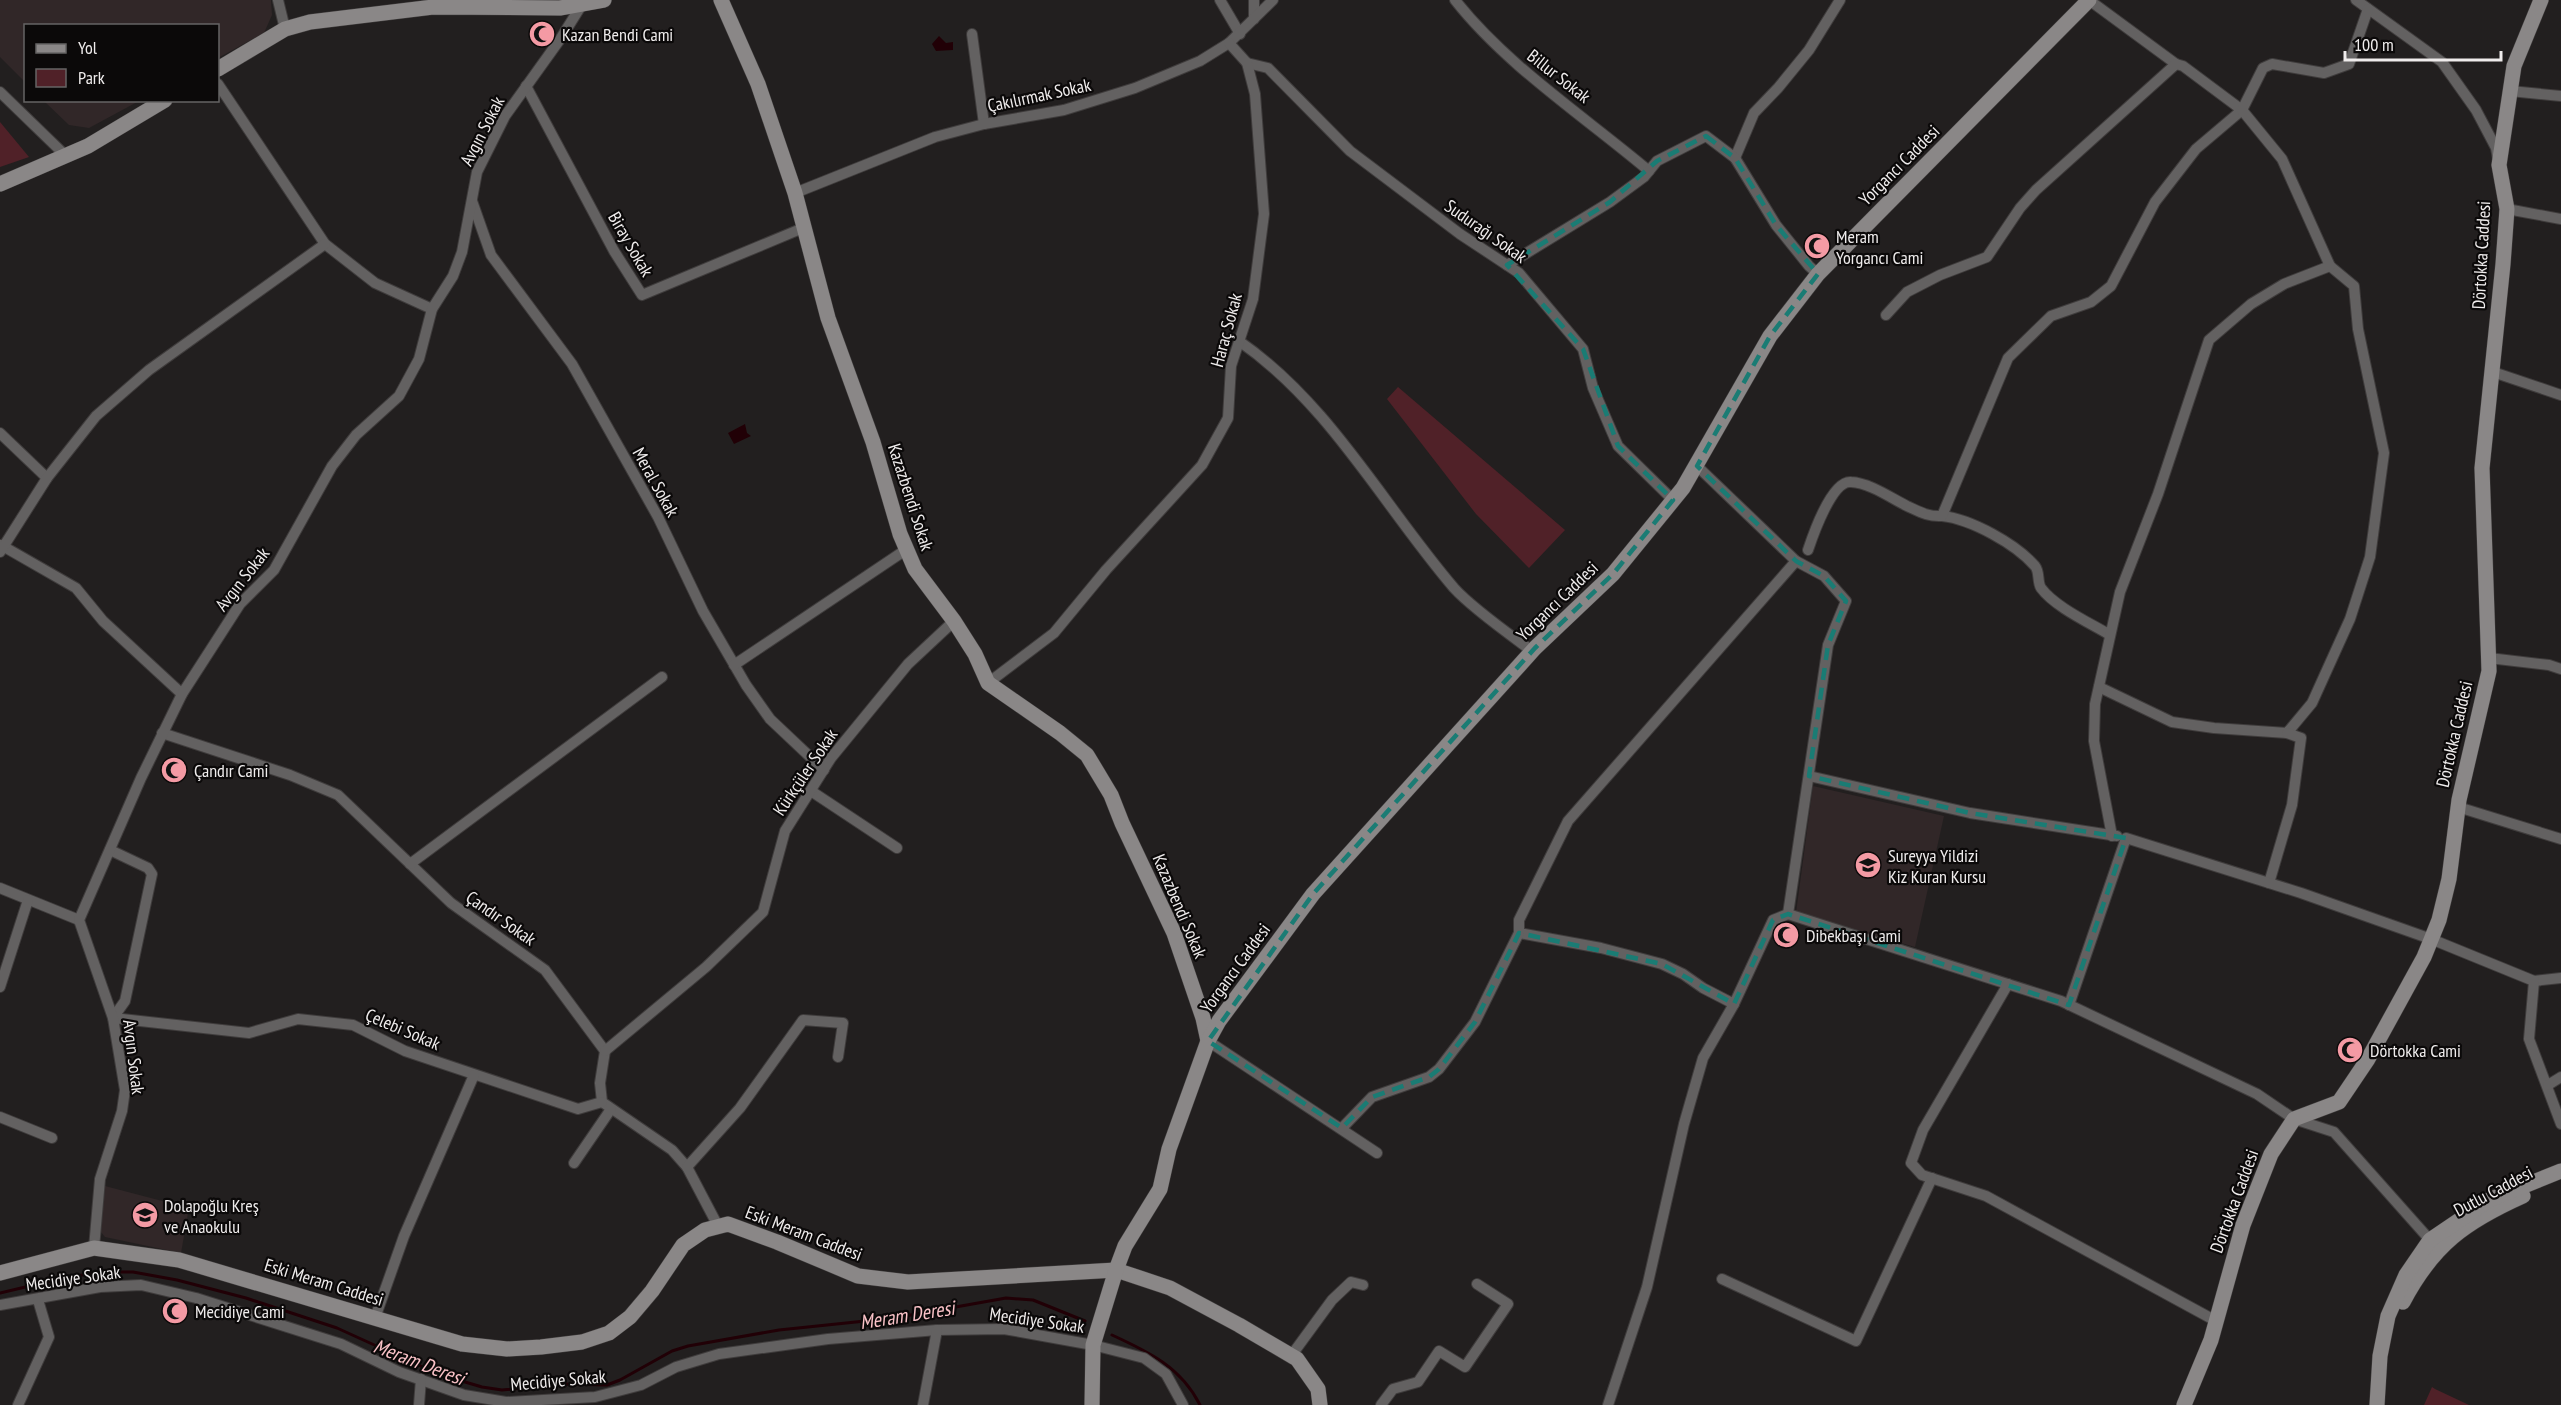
<svg xmlns="http://www.w3.org/2000/svg" width="2561" height="1405" viewBox="0 0 2561 1405" font-family="'PT Sans Narrow',sans-serif">
  <style>
    .built { fill: #312728 }
    .green { fill: #502128 }
    .water { fill: #210006 }
    .lines { fill: none; stroke-linecap: round; stroke-linejoin: round }
    .stream { stroke: #210006; stroke-width: 3 }
    .street-casing { stroke: #3f3c3c; stroke-width: 12 }
    .secondary-casing { stroke: #3f3c3c; stroke-width: 16 }
    .street { stroke: #636161; stroke-width: 10 }
    .secondary { stroke: #8a8787; stroke-width: 15 }
    .marked { fill: none; stroke: #1a7c74; stroke-width: 4.5; stroke-dasharray: 12 8; stroke-linejoin: round }
    .labels { text-anchor: middle; dominant-baseline: central; stroke-width: 4.5; stroke-linejoin: round; paint-order: stroke }
    .poi-label { font-size: 18px; fill: #efecec; stroke: #0b0909; text-anchor: start }
    .street-label { font-size: 18px; fill: #efecec; stroke: #0b0909 }
    .water-label { font-size: 20px; font-style: italic; fill: #fac2c7; stroke: #0b0909 }
  </style>
  <rect width="100%" height="100%" fill="#221f1f"/>
  <!-- built -->
  <g class="built">
    <polygon points="0,0 271,0 272,15 264,33 218,58 218,26 26,26 25,82 0,57"/>
    <polygon points="44,101 139,101 89,128 69,125"/>
    <polygon points="1813,786 1944,816 1915,947 1796,913"/>
    <polygon points="105,1186 189,1208 181,1253 105,1237 101,1232"/>
  </g>
  <!-- green -->
  <g class="green">
    <polygon points="0,122 29,157 0,167"/>
    <polygon points="1398,387 1565,530 1529,568 1476,514 1387,399"/>
    <polygon points="2432,1387 2435,1389 2469,1405 2424,1405"/>
  </g>
  <!-- water -->
  <g class="water">
    <polygon points="939,36 946,43 953,42 953,50 936,51 932,44"/>
    <polygon points="745,424 747,433 751,436 734,444 728,433"/>
  </g>
  <g class="lines">
    <!-- stream -->
    <g class="stream">
      <polyline points="0,1293 63,1278 102,1272 133,1272 177,1280 246,1298 337,1328 438,1374 482,1387 502,1390 562,1384 607,1385 620,1380 672,1351 688,1346 779,1330 894,1318 1006,1298 1033,1300 1085,1321"/>
      <path d="M1112 1335C1149 1352 1181 1367 1200 1405"/>
    </g>
    <defs>
      <g id="street">
        <polyline points="278,0 285,29"/>
        <polyline points="1220,0 1240,34"/>
        <polyline points="1254,0 1254,19"/>
        <path d="M1455 0C1506 65 1585 117 1649 171"/>
        <polyline points="2089,0 2176,64"/>
        <polyline points="2356,0 2442,62 2476,110 2496,148 2498,159"/>
        <polyline points="972,34 984,124"/>
        <polyline points="1247,63 1268,68 1350,151 1460,234 1519,273 1583,349 1593,388 1618,446 1673,500"/>
        <polyline points="218,84 325,244 375,283 432,309"/>
        <polyline points="526,86 614,251 642,295 803,228"/>
        <polyline points="2510,91 2561,96"/>
        <polyline points="0,92 66,156"/>
        <polyline points="1735,158 1754,113 1778,88 1809,50 1840,0"/>
        <polyline points="795,193 935,137 984,124 1064,110 1135,88 1200,61 1229,43 1273,0"/>
        <polyline points="472,201 491,255 572,364 658,517 703,611 746,685 770,719 824,770"/>
        <polyline points="2507,209 2561,219"/>
        <polyline points="1507,265 1610,202 1644,177 1657,161 1706,136 1735,158 1776,225 1809,266 1818,274"/>
        <path d="M1239 341C1330 404 1383 505 1454 588 1472 608 1509 634 1532 651"/>
        <polyline points="2493,372 2561,395"/>
        <polyline points="0,433 47,478"/>
        <polyline points="1697,466 1796,561 1824,576 1846,601 1828,645 1788,914 2061,1001 2257,1094 2294,1119 2334,1132 2430,1240"/>
        <path d="M1942 516C1971 519 2016 544 2035 566 2040 572 2037 582 2041 588 2055 607 2090 623 2110 635"/>
        <polyline points="1,545 76,588 103,621 182,694"/>
        <path d="M1808 550C1813 535 1832 480 1851 482 1870 483 1891 498 1907 506 1920 512 1928 517 1942 516L2008 358 2051 316 2091 302 2111 286 2155 202 2196 149 2242 110 2183 66 2176 64 2036 190 2020 208 1987 257 1940 275 1907 292 1886 315"/>
        <polyline points="0,552 47,478 96,416 149,370 325,244"/>
        <polyline points="2489,658 2549,665 2561,669"/>
        <polyline points="734,665 907,549"/>
        <polyline points="988,683 1054,633 1106,570 1202,465 1228,418 1231,366 1253,299 1264,214 1255,94 1247,63 1229,43"/>
        <polyline points="2099,687 2172,722 2214,728 2287,733 2312,703 2350,619 2370,557 2384,453 2358,329 2354,286 2330,266"/>
        <polyline points="162,733 290,775 338,795 451,903 545,970 605,1051 600,1083 602,1102 672,1150 687,1167 718,1226"/>
        <polyline points="1809,776 1970,813 2117,836"/>
        <polyline points="811,791 897,848"/>
        <polyline points="2458,807 2561,839"/>
        <polyline points="2112,836 2094,741 2095,704 2120,592 2158,494 2209,340 2251,304 2284,284 2330,266 2282,159 2242,110 2263,68 2272,64 2324,73 2349,64 2368,9"/>
        <polyline points="110,850 148,868 152,874 125,1001 113,1018 249,1033 298,1019 353,1025 405,1051 578,1109 602,1102"/>
        <polyline points="410,864 662,677"/>
        <polyline points="2269,883 2292,805 2301,738 2287,733"/>
        <polyline points="0,888 79,920"/>
        <polyline points="1519,933 1601,948 1662,964 1683,974 1703,988 1734,1004"/>
        <polyline points="2534,981 2561,978"/>
        <polyline points="2008,984 1923,1130 1911,1163 1922,1175 1986,1196 2216,1321"/>
        <polyline points="0,987 28,900"/>
        <polyline points="2069,1005 2126,838 2301,893 2431,939 2534,981 2529,1039 2561,1124"/>
        <polyline points="1208,1041 1377,1153"/>
        <polyline points="605,1051 706,967 763,912 785,831 831,758 908,664 954,621"/>
        <polyline points="2548,1085 2561,1077"/>
        <polyline points="0,1117 52,1138"/>
        <polyline points="1342,1128 1372,1097 1429,1077 1439,1069 1475,1022 1519,933 1519,920 1568,821 1796,561"/>
        <polyline points="574,1163 611,1109"/>
        <polyline points="687,1167 740,1108 803,1020 843,1023 838,1057"/>
        <polyline points="94,1248 100,1179 122,1111 125,1090 113,1018 79,920 141,778 182,694 240,604 274,570 332,466 356,435 399,396 419,359 432,309 453,276 462,252 477,172 505,116 561,38 581,6 581,0"/>
        <polyline points="1722,1279 1856,1341 1932,1178"/>
        <polyline points="0,1305 100,1287 141,1285 196,1298 341,1344 399,1372 464,1395 506,1402 595,1397 641,1385 676,1367 719,1354 828,1339 937,1330 1004,1329 1093,1345 1144,1358 1166,1374 1183,1405"/>
        <polyline points="375,1318 404,1236 474,1075"/>
        <polyline points="1291,1356 1332,1300 1351,1282 1363,1285"/>
        <polyline points="18,1405 49,1337 38,1300"/>
        <polyline points="419,1405 421,1379"/>
        <polyline points="923,1405 937,1330"/>
        <polyline points="1381,1405 1393,1389 1418,1382 1439,1351 1465,1367 1508,1304 1477,1284"/>
        <polyline points="1608,1405 1647,1287 1684,1124 1703,1058 1734,1004 1773,920 1788,914"/>
      </g>
      <g id="secondary">
        <polyline points="721,0 758,84 795,193 828,318 873,442 900,534 915,569 954,621 975,654 988,683 1060,733 1087,755 1111,795 1122,823 1174,933 1203,1018 1208,1041"/>
        <polyline points="218,69 285,29 310,22 433,7 560,8 604,0"/>
        <polyline points="0,184 88,146 165,100"/>
        <polyline points="0,1273 94,1248 179,1260 462,1344 507,1349 541,1347 582,1342 609,1333 630,1317 652,1291 683,1245 705,1230 728,1224 777,1242 858,1276 908,1282 1116,1270 1170,1288 1239,1325 1297,1359 1318,1389 1320,1405"/>
        <path d="M2403 1302C2433 1245 2465 1222 2523 1196"/>
        <polyline points="1092,1405 1093,1345 1116,1270 1125,1246 1160,1189 1169,1149 1208,1041 1219,1021 1313,894 1535,648 1613,574 1683,488 1770,336 1818,274 2089,0"/>
        <polyline points="2184,1405 2211,1340 2243,1225 2271,1154 2294,1119 2339,1102 2368,1059 2424,957 2439,920 2449,879 2459,800 2489,671 2482,468 2503,264 2507,209 2499,165 2514,66 2541,0"/>
        <polyline points="2377,1405 2380,1356 2388,1316 2406,1275 2430,1240 2489,1200 2561,1171"/>
      </g>
    </defs>
    <!-- street casing -->
    <use href="#street" class="street-casing"/>
    <!-- secondary casing -->
    <use href="#secondary" class="secondary-casing"/>
    <!-- street -->
    <use href="#street" class="street"/>
    <!-- secondary -->
    <use href="#secondary" class="secondary"/>
  </g>
  <!-- marked area -->
  <path class="marked" d="M1706 136 1735 158 1776 225 1818 274 1770 336 1697 466 1796 561 1824 576 1846 601 1828 645 1809 776 1970 813 2126 838 2069 1005 1788 914 1773 920 1734 1004 1662 964 1519 933 1475 1022 1439 1069 1429 1077 1372 1097 1342 1128 1208 1041 1313 894 1535 648 1613 574 1673 500 1618 446 1583 349 1507 265 1610 202 1657 161Z"/>
  <!-- icons -->
  <defs>
    <symbol id="mosque-disc" viewBox="-11 -11 22 22"><circle r="9.5" fill="#f49aa4" stroke="#0b0909"/><path d="M3.5-4.9A6 6 0 1 0 3.5 4.9A5 5 0 1 1 3.5-4.9Z" fill="#111"/></symbol>
    <symbol id="school-disc" viewBox="-11 -11 22 22"><circle r="9.5" fill="#f49aa4" stroke="#0b0909"/><path d="M0-5L7-2L0 1L-7-2ZM-4 1L0 2.5L4 1V4Q0 6-4 4Z" fill="#111"/></symbol>
  </defs>
  <g fill-rule="evenodd">
    <use href="#mosque-disc" x="527" y="19" width="30" height="30"/>
    <use href="#mosque-disc" x="1802" y="231" width="30" height="30"/>
    <use href="#mosque-disc" x="159" y="755" width="30" height="30"/>
    <use href="#school-disc" x="1853" y="850" width="30" height="30"/>
    <use href="#mosque-disc" x="1771" y="920" width="30" height="30"/>
    <use href="#mosque-disc" x="2335" y="1035" width="30" height="30"/>
    <use href="#school-disc" x="130" y="1200" width="30" height="30"/>
    <use href="#mosque-disc" x="160" y="1296" width="30" height="30"/>
  </g>
  <g class="labels">
    <!-- poi labels -->
    <g class="poi-label">
      <text x="562" y="34">Kazan Bendi Cami</text>
      <text x="1836" y="236">Meram<tspan x="1836" dy="21">Yorgancı Cami</tspan></text>
      <text x="194" y="770">Çandır Cami</text>
      <text x="1888" y="855">Sureyya Yildizi<tspan x="1888" dy="21">Kiz Kuran Kursu</tspan></text>
      <text x="1806" y="935">Dibekbaşı Cami</text>
      <text x="2370" y="1050">Dörtokka Cami</text>
      <text x="164" y="1205">Dolapoğlu Kreş<tspan x="164" dy="21">ve Anaokulu</tspan></text>
      <text x="195" y="1311">Mecidiye Cami</text>
    </g>
    <!-- street labels -->
    <g class="street-label">
      <text transform="translate(1559 76) rotate(38)">Billur Sokak</text>
      <text transform="translate(1039 95) rotate(-12)">Çakılırmak Sokak</text>
      <text transform="translate(482 131) rotate(-63)">Avgın Sokak</text>
      <text transform="translate(1899 165) rotate(-45)">Yorgancı Caddesi</text>
      <text transform="translate(1486 231) rotate(35)">Sudurağı Sokak</text>
      <text transform="translate(631 244) rotate(60)">Biray Sokak</text>
      <text transform="translate(2481 255) rotate(-87)">Dörtokka Caddesi</text>
      <text transform="translate(1226 330) rotate(-75)">Haraç Sokak</text>
      <text transform="translate(656 482) rotate(61)">Meral Sokak</text>
      <text transform="translate(911 497) rotate(72)">Kazazbendi Sokak</text>
      <text transform="translate(242 579) rotate(-52)">Avgın Sokak</text>
      <text transform="translate(1557 601) rotate(-44)">Yorgancı Caddesi</text>
      <text transform="translate(2454 734) rotate(-77)">Dörtokka Caddesi</text>
      <text transform="translate(805 772) rotate(-56)">Kürkçüler Sokak</text>
      <text transform="translate(1180 906) rotate(67)">Kazazbendi Sokak</text>
      <text transform="translate(501 918) rotate(35)">Çandır Sokak</text>
      <text transform="translate(1235 968) rotate(-54)">Yorgancı Caddesi</text>
      <text transform="translate(403 1029) rotate(23)">Çelebi Sokak</text>
      <text transform="translate(134 1057) rotate(83)">Avgın Sokak</text>
      <text transform="translate(2493 1191) rotate(-28)">Dutlu Caddesi</text>
      <text transform="translate(2234 1201) rotate(-70)">Dörtokka Caddesi</text>
      <text transform="translate(804 1233) rotate(21)">Eski Meram Caddesi</text>
      <text transform="translate(73 1278) rotate(-8)">Mecidiye Sokak</text>
      <text transform="translate(324 1282) rotate(17)">Eski Meram Caddesi</text>
      <text transform="translate(1037 1320) rotate(8)">Mecidiye Sokak</text>
      <text transform="translate(558 1380) rotate(-5)">Mecidiye Sokak</text>
    </g>
    <!-- water labels -->
    <g class="water-label">
      <text transform="translate(907 1315) rotate(-9)">Meram Deresi</text>
      <text transform="translate(419 1362) rotate(21)">Meram Deresi</text>
    </g>
  </g>
  <!-- legend -->
  <rect x="24" y="24" width="195" height="78" fill="#0b0909" stroke="#666464" stroke-width="1.5"/>
  <rect x="36" y="44" width="30" height="9" fill="#8a8787" stroke="#666464" stroke-width="1.5"/>
  <text x="78" y="54" font-size="18" fill="#efecec">Yol</text>
  <rect x="36" y="69" width="30" height="18" fill="#502128" stroke="#666464" stroke-width="1.5"/>
  <text x="78" y="84" font-size="18" fill="#efecec">Park</text>
  <!-- scale -->
  <path d="M2345 51v9h156v-9" fill="none" stroke="#efecec" stroke-width="3"/>
  <text x="2354" y="51" font-size="18" fill="#efecec" stroke="#0b0909" stroke-width="4.5" paint-order="stroke">100 m</text>
</svg>
